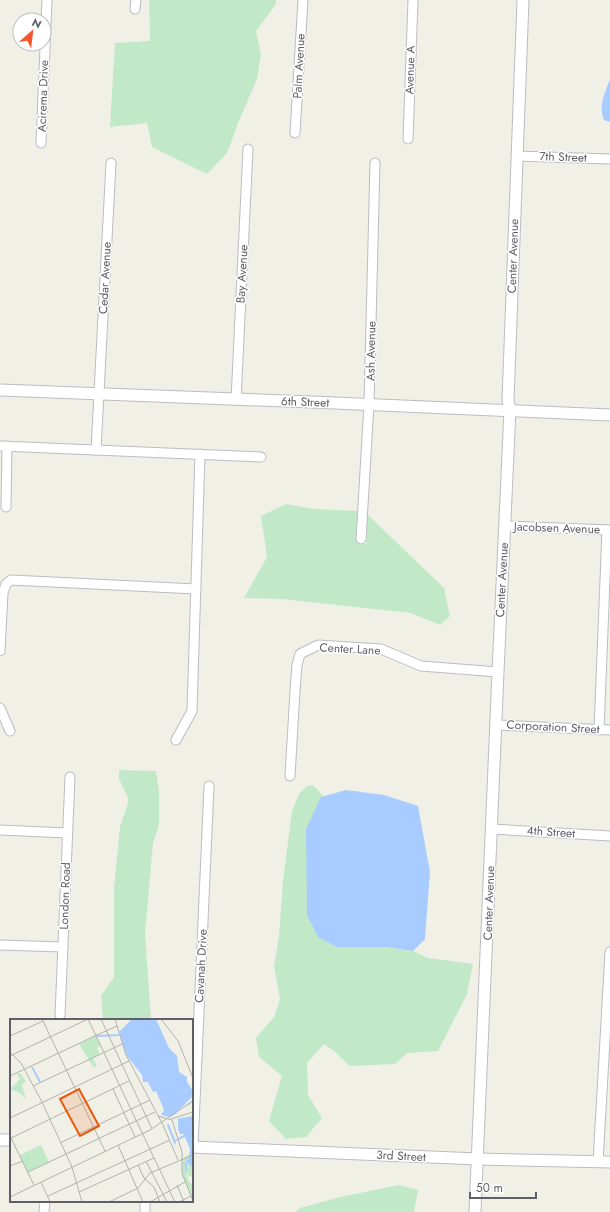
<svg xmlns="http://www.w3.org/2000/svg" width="610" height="1212" viewBox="0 0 610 1212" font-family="Jost,sans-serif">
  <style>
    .green { fill: #c1e9c7 }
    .water { fill: #a8ccff }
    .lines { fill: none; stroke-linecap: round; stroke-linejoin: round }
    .minor-casing { stroke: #babdc2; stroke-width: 11 }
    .tertiary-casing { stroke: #babdc2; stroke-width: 13 }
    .minor { stroke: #fff; stroke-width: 9 }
    .tertiary { stroke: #fff; stroke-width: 11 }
    .labels { text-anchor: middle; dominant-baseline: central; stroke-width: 3; stroke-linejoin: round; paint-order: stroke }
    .street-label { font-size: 12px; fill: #5d6067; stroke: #fff }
    .inset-river { fill: none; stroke: #a8ccff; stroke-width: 2 }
    .inset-road { fill: none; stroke: #b2b2af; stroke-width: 1 }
    .view { fill: #e8590c; fill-opacity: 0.15; stroke: #e8590c; stroke-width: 2 }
    .inset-edge { fill: none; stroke: #5d6067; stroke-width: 2 }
  </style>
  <rect width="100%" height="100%" fill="#f1f0e6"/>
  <!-- green -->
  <g class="green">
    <polygon points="149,0 276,0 276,4 256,31 261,54 257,79 239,121 227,153 207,174 152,147 147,123 110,127 115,43 150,41"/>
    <polygon points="286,504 315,509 358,511 357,544 366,544 367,514 444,588 450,616 440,625 411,613 282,599 244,598 267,557 261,516"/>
    <polygon points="119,770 156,771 159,792 159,825 153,843 145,934 151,1020 103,1020 101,996 114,977 114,888 120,827 129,800 119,779"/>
    <polygon points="313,785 323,796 321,797 337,947 386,947 413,951 428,958 473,964 467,994 438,1051 407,1053 395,1064 350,1066 334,1051 324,1044 307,1063 308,1095 322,1118 306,1137 286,1139 269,1121 282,1076 259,1057 256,1038 274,1017 280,999 274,966 279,936 283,881 292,811 299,794 307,786"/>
    <polygon points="399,1185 418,1190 414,1212 295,1212 300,1208 340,1197"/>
  </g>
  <!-- water -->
  <g class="water">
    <path d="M610 79V122L604 120C598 106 605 93 610 79Z"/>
    <polygon points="346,790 384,795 418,806 430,872 425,939 413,951 386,947 337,947 318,937 307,915 306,829 321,797"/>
  </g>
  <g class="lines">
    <defs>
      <g id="minor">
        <polyline points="135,9 136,0"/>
        <polyline points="295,133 303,0"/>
        <polyline points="408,139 413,0"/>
        <polyline points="41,143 47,0"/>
        <polyline points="517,156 610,159"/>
        <polyline points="236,400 248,149"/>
        <polyline points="0,446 261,457"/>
        <polyline points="96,450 111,163"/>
        <polyline points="6,507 7,446"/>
        <polyline points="505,526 610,530"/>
        <polyline points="361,539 369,404 375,163"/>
        <polyline points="0,651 3,593 6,584 11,580 196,589"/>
        <polyline points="0,708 10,731"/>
        <polyline points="496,725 610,730"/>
        <polyline points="599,730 607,530"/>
        <polyline points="176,740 192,711 200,454"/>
        <polyline points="290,776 295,691 297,665 300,654 318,645 381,649 421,666 498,672"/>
        <polyline points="492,829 610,836"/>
        <polyline points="0,830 67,833"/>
        <polyline points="0,945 63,947"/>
        <polyline points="60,1015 70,777"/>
        <polyline points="193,1147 209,786"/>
        <polyline points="598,1162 610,952"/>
        <polyline points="44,1212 45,1201"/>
        <polyline points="145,1212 145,1201"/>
      </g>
      <g id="tertiary">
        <path d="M0 390C203 398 407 405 610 415"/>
        <polyline points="0,1140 11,1140"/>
        <polyline points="192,1147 478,1159 610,1162"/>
        <polyline points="475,1212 498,672 510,410 508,400 523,0"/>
      </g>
    </defs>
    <!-- minor casing -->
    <use href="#minor" class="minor-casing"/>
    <!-- tertiary casing -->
    <use href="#tertiary" class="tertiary-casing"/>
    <!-- minor -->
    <use href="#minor" class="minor"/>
    <!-- tertiary -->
    <use href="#tertiary" class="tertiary"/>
  </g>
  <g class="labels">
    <!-- street labels -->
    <g class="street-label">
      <text transform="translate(299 66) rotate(-87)">Palm Avenue</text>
      <text transform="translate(410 70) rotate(-88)">Avenue A</text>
      <text transform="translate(43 96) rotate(-88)">Acirema Drive</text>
      <text transform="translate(563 157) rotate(2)">7th Street</text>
      <text transform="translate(513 256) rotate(-88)">Center Avenue</text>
      <text transform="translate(242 274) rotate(-87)">Bay Avenue</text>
      <text transform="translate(105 278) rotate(-87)">Cedar Avenue</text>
      <text transform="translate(371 351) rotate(-89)">Ash Avenue</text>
      <text transform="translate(305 402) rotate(2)">6th Street</text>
      <text transform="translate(557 528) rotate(2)">Jacobsen Avenue</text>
      <text transform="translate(502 580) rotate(-87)">Center Avenue</text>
      <text transform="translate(350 649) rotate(3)">Center Lane</text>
      <text transform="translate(553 727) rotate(3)">Corporation Street</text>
      <text transform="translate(551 832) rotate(4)">4th Street</text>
      <text transform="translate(65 896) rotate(-88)">London Road</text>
      <text transform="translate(489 903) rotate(-88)">Center Avenue</text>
      <text transform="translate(201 966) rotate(-87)">Cavanah Drive</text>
      <text transform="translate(401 1156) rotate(3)">3rd Street</text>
    </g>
  </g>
  <!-- overview -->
  <g transform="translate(10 1019)">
    <rect width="183" height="183" fill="#f1f0e6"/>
    <path d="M86 17 91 27 87 29 90 35 83 39 87 47 84 49 69 25ZM10 54 16 62 12 66 16 80 10 74 0 70 10 60 7 55ZM31 126 39 143 18 153 10 136ZM178 135 179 139 175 144 178 151 177 143 183 149V158L179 157 177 153 178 161 183 167V181L172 155 173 140Z" fill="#c1e9c7"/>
    <path d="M122 0H146L159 29 167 37 169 53 177 58V63L183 72V81L177 88 183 85V149L177 143V152L175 151V144L179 139 180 130 175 118 166 122 165 127 157 106 159 105 165 121 175 115H170L168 110V95L159 98 151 96 154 91 146 72 143 73 138 63H133L132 56 117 37 109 13Z" fill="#a8ccff"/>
    <path d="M183 77V81L177 85 183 83 175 87 183 85V97L159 101Z" fill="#f1f0e6"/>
    <path class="inset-river" d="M87 17 109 16M22 48 30 63"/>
    <path class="inset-road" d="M32 0 95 132M78 0 165 183M91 0 142 110M105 0 116 36 153 106 168 141M151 0 168 22 183 59M87 16 107 7M0 17 33 2M0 33 11 44 32 83 62 148 72 183M0 37 78 0M0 57 87 16M23 67 112 25M103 70 125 118M148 97 162 101 172 133V154L183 182M0 99 119 42M161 100 183 93M0 117 24 166M1 119 119 62M50 124 140 81M108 126 133 183M136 142 157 183M128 146 134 159 144 168 150 183M0 147 13 142M18 153 145 93M31 163 40 183M167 166 174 183M69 173 144 139M38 177 160 121M0 178 140 111 183 82M99 183 128 169 140 154 183 136M140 183 175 163M169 183 181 177"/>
    <path class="view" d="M69 70 89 107 70 117 50 80Z"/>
    <rect width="183" height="183" class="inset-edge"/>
  </g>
  <!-- north arrow -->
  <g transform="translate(32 32) rotate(28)"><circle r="19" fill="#ffffff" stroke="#bebfc2"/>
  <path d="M0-3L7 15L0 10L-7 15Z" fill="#f35729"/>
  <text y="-6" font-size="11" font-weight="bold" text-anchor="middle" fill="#5d6067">N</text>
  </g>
  <!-- scale -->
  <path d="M470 1192v6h66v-6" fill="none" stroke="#5d6067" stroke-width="2"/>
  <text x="476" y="1192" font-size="12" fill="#5d6067" stroke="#ffffff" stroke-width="3" paint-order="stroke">50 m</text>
</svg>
